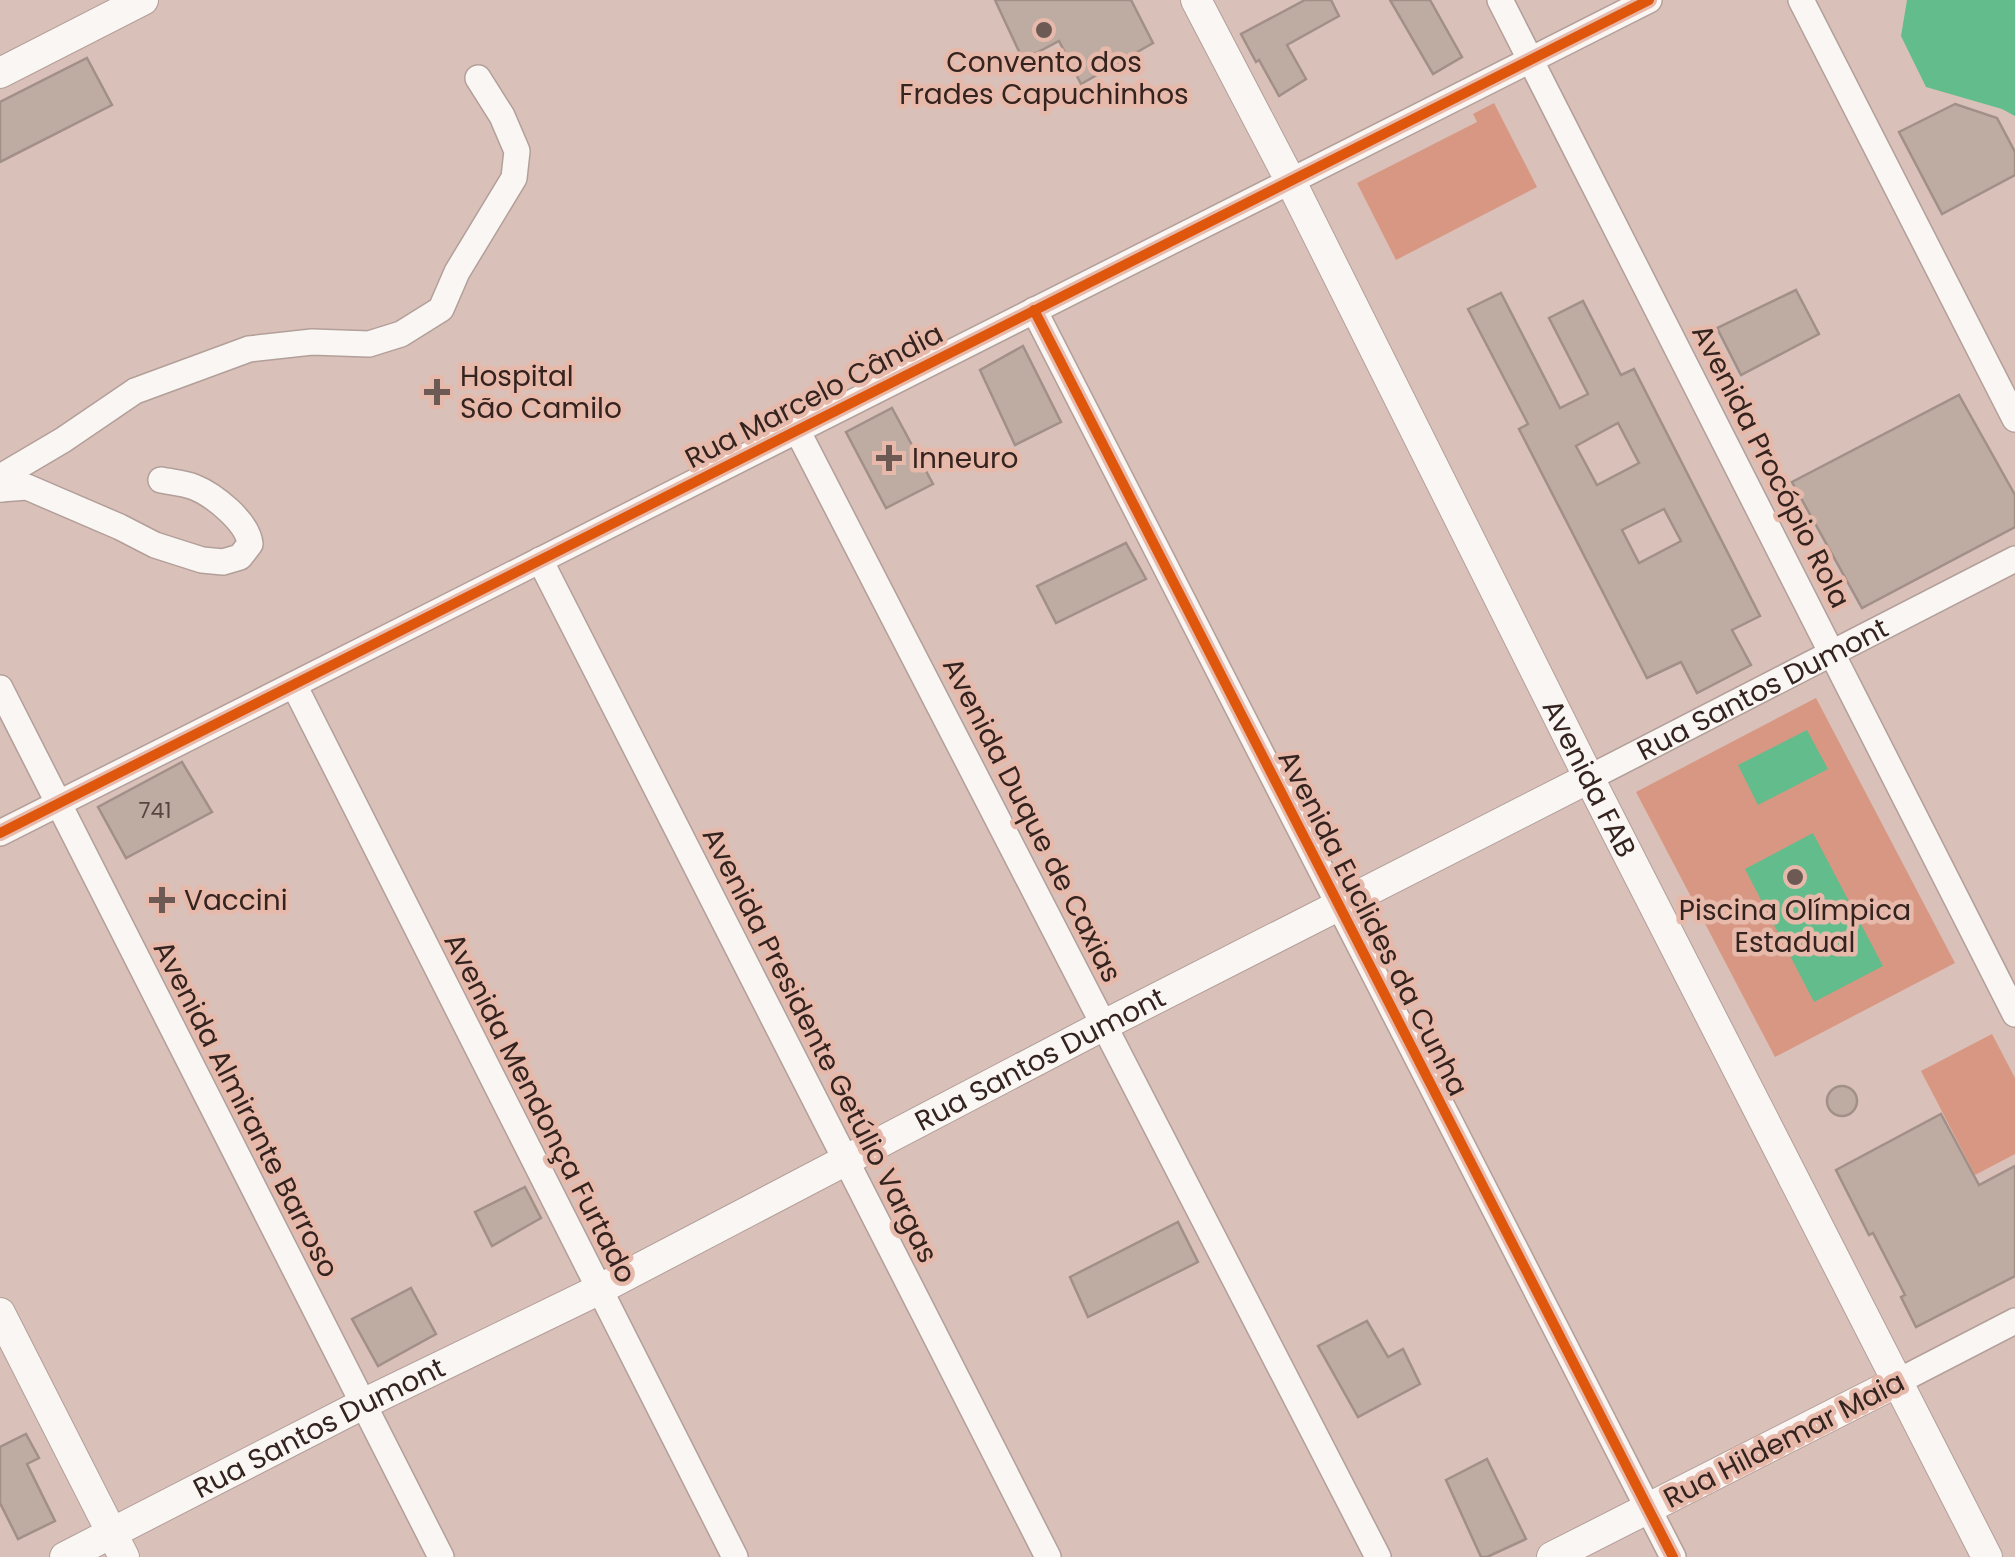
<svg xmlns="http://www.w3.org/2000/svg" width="2015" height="1557" viewBox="0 0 2015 1557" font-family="Poppins,sans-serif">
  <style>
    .green { fill: #d89783 }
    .water { fill: #63bc8c }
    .building { fill: #beaba2; stroke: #a29088; stroke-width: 2.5; fill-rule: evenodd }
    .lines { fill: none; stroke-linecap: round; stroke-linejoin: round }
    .minor-casing { stroke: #b39f99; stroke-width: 28 }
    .major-casing { stroke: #b39f99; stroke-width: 32 }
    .minor { stroke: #f9f6f4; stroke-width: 25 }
    .major { stroke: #f9f6f4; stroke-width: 30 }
    .cycleway-casing { stroke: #e7b9ab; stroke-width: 16 }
    .cycleway { stroke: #df560d; stroke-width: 10 }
    .poi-dot { fill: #6e5a54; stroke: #e7b9ab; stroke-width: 4 }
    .labels { text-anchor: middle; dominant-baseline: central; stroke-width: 9; stroke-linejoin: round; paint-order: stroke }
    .number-label { font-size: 22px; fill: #574640 }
    .poi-label { font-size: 28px; fill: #34231e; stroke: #e7b9ab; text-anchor: start }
    .street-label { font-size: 28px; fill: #34231e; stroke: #e7b9ab }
  </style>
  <rect width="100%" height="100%" fill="#d9c0b8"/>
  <!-- green -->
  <g class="green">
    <polygon points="1494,103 1537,187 1396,260 1357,183 1477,122 1473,114"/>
    <polygon points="1816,698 1955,963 1775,1057 1636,792"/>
    <polygon points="1992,1034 2015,1078 2015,1154 1975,1175 1921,1071"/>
  </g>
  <!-- water -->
  <g class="water">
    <polygon points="1907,0 2015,0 2015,116 2002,109 1926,87 1901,36"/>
    <polygon points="1807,730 1828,769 1758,805 1738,765"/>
    <polygon points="1813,833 1883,966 1814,1002 1745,869"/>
  </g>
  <!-- building -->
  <g class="building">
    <polygon points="995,0 1131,0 1153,43 1081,84 1059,41 1023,60"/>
    <polygon points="1305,0 1331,0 1339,16 1287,45 1306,79 1279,96 1259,60 1256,62 1241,34"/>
    <polygon points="1390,0 1430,0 1462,57 1433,74"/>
    <polygon points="87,58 112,105 0,162 0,102"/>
    <polygon points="1955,104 1997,118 2015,152 2015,175 1942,214 1899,132"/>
    <polygon points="1796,290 1819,334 1741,375 1717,328"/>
    <path d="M1501 293 1560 408 1588 394 1549 318 1583 301 1621 375 1634 369 1760 616 1732 630 1751 665 1697 693 1681 662 1647 678 1519 429 1528 424 1468 309ZM1618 423 1639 463 1597 485 1576 446ZM1664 509 1681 541 1639 563 1622 530Z"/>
    <polygon points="1023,346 1061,422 1015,445 980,370"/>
    <polygon points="1959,395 2015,495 2015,527 1862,608 1792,482"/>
    <polygon points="892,408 933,484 886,508 846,432"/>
    <polygon points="1126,543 1146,579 1056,623 1037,586"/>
    <polygon points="182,762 212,812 126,858 98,807"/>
    <circle cx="1842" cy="1101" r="15"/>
    <polygon points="1941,1114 1979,1185 2015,1166 2015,1276 1916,1327 1901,1297 1905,1295 1873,1233 1869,1235 1836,1170"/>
    <polygon points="525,1187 541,1218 492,1246 475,1212"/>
    <polygon points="1178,1222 1198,1262 1088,1317 1070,1277"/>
    <polygon points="411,1288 436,1334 378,1366 352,1319"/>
    <polygon points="1367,1321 1388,1357 1403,1349 1420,1384 1358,1417 1318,1346"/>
    <polygon points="26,1434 39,1458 27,1464 55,1521 18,1539 0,1503 0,1447"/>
    <polygon points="1487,1459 1526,1539 1487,1557 1481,1557 1446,1480"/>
  </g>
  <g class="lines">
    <defs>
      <g id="minor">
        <polyline points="1500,0 2015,1014"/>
        <polyline points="1801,0 2015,419"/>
        <polyline points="1034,310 1673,1557"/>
        <polyline points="797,430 1378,1557"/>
        <path d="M0 489 27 487 120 527 155 545 202 560 223 562 240 557 250 544C248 522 214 495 194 487 184 483 171 482 161 480"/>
        <polyline points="2,489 3,478 7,473 63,440 135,391 249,349 312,342 369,344 401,334 441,309 457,272 514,178 517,151 502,116 478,78"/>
        <polyline points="540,560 1048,1557"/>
        <polyline points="294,685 735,1557"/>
        <polyline points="0,688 441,1557"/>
        <path id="s1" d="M1589 778 2015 559"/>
        <polyline points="0,833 1649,0"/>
        <polyline points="1897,1382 2015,1321"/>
      </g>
      <g id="major">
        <path id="s2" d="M1196 0 1290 180 1589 778 1987 1557"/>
        <polyline points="0,73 143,0"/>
        <polyline points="0,1313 124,1557"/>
        <path id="s3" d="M65 1557 363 1404 598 1290 1104 1025 1589 778"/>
        <polyline points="1552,1557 1897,1382"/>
      </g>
    </defs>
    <!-- minor casing -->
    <use href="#minor" class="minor-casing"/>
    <!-- major casing -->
    <use href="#major" class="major-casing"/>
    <!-- minor -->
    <use href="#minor" class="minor"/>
    <!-- major -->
    <use href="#major" class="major"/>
    <defs>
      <g id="cycleway">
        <polyline points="1034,310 1673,1557"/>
        <polyline points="0,833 1649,0"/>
      </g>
    </defs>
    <!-- cycleway casing -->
    <use href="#cycleway" class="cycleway-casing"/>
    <!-- cycleway -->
    <use href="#cycleway" class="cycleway"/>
  </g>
  <!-- markers -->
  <g class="poi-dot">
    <circle cx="1044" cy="30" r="10"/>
    <path d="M432 377h10v10h10v10h-10v10h-10v-10h-10v-10h10z"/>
    <path d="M884 443h10v10h10v10h-10v10h-10v-10h-10v-10h10z"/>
    <circle cx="1795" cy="877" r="10"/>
    <path d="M157 885h10v10h10v10h-10v10h-10v-10h-10v-10h10z"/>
  </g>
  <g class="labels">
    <!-- number labels -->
    <g class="number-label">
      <text x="155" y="810">741</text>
    </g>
    <!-- poi labels -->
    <g class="poi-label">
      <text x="1044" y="62" text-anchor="middle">Convento dos<tspan x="1044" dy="32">Frades Capuchinhos</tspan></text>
      <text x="460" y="376">Hospital<tspan x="460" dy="32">São Camilo</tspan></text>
      <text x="912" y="458">Inneuro</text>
      <text x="184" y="900">Vaccini</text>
      <text x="1795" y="910" text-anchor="middle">Piscina Olímpica<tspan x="1795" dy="32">Estadual</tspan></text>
    </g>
    <!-- street labels -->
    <g class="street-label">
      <text transform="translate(814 396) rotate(-27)">Rua Marcelo Cândia</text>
      <text transform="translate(1771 466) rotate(63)">Avenida Procópio Rola</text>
      <text stroke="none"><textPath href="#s1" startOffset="195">Rua Santos Dumont</textPath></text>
      <text stroke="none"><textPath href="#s2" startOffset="872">Avenida FAB</textPath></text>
      <text transform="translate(1032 820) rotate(63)">Avenida Duque de Caxias</text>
      <text transform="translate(1373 923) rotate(63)">Avenida Euclides da Cunha</text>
      <text transform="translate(820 1045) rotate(63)">Avenida Presidente Getúlio Vargas</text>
      <text stroke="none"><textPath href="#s3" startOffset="1095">Rua Santos Dumont</textPath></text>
      <text transform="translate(540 1108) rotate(63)">Avenida Mendonça Furtado</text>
      <text transform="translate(246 1109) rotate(63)">Avenida Almirante Barroso</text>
      <text stroke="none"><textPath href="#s3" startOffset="285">Rua Santos Dumont</textPath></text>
      <text transform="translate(1784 1440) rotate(-27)">Rua Hildemar Maia</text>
    </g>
  </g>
</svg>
